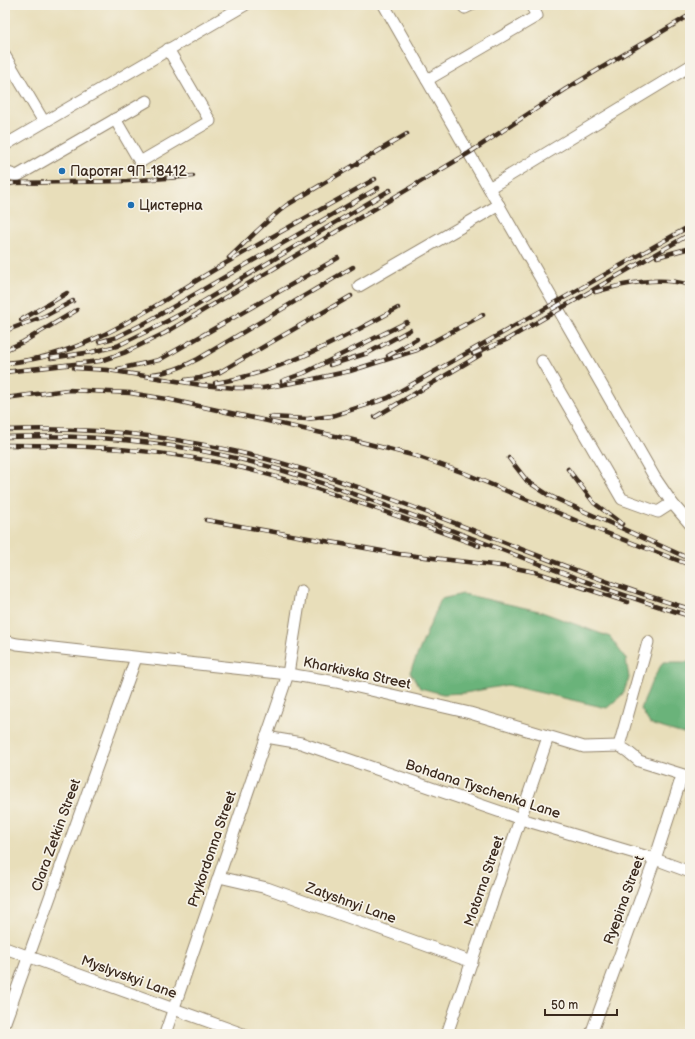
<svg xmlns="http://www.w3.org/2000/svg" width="695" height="1039" viewBox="0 0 695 1039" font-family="'Balsamiq Sans',sans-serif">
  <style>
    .forest { fill: #6ab37a; stroke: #526e4c }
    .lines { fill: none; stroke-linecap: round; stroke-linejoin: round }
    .minor-casing { stroke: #92846c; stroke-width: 13 }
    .minor { stroke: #fff; stroke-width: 11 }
    .rail-casing { stroke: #3b2a1e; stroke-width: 4.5 }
    .rail { stroke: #f7f3e8; stroke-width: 3; stroke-dasharray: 9; stroke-linecap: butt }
    .poi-dot { fill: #1f6fb2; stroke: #f7f3e8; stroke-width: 1.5 }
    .labels { text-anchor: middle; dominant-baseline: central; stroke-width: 3.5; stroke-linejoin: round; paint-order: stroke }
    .poi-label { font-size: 14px; fill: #3b2a1e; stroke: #f7f3e8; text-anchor: start }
    .street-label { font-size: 14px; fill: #3b2a1e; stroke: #f7f3e8 }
  </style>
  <rect width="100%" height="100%" fill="#f7f3e8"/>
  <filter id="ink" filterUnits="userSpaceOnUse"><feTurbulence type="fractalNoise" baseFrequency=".025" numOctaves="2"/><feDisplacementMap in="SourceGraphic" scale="8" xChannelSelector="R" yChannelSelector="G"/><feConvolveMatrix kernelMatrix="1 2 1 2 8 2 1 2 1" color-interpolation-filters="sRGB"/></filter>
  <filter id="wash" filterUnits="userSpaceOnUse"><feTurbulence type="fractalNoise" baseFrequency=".012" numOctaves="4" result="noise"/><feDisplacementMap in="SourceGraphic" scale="16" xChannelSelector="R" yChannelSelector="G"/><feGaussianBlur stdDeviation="0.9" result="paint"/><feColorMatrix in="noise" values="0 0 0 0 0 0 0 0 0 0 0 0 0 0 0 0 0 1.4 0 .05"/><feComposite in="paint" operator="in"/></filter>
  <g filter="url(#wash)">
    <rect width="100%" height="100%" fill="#e8deba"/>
    <!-- forest -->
    <g class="forest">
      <polygon points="463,594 539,611 610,637 626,659 629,678 623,694 607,708 507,685 465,693 443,694 420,688 410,672 441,599"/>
      <polygon points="663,662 690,662 690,736 650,724 641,709 651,683"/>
    </g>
  </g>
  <g filter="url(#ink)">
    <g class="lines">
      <defs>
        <g id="minor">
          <polyline points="384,5 655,478 672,503 690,524"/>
          <polyline points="462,5 465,8 471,5"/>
          <polyline points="5,56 44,122"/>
          <polyline points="427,80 537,16 531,5"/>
          <polyline points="115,119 140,162 210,121 168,49"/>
          <polyline points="5,145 245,5"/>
          <polyline points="5,172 17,176 147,101"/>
          <polyline points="489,188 690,66"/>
          <polyline points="359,286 499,205"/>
          <polyline points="542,361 622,499 658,512 672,503"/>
          <polyline points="5,641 17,644 288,674 336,682 470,713 584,747 619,746 627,751 639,761 690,777"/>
          <polyline points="266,737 301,743 521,819 655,859 690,872"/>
          <polyline points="619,746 648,642"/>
          <polyline points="219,877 267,888 472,962"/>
          <polyline points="5,948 243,1034"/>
          <polyline points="5,1022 136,658"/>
          <polyline points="165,1034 288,674 301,591"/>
          <polyline points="447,1034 548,737"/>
          <polyline points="591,1034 655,859 682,776"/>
        </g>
      </defs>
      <!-- minor casing -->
      <use href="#minor" class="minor-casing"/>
      <!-- minor -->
      <use href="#minor" class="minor"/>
      <defs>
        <g id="rail">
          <polyline points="5,185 14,183 127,181 193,176"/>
          <polyline points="657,257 690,248"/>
          <path d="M229 258C248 240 266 221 287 205L407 134"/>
          <path d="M595 292C627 283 658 276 690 285"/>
          <polyline points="21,320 67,293"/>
          <polyline points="5,331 45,316 73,301"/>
          <polyline points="99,342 117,337 147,322 378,188"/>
          <polyline points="5,350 23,342 77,310"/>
          <polyline points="473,354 506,340 690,234"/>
          <polyline points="388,356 417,339"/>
          <polyline points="51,358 92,352 117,346 156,327 194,307 390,190"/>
          <path d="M5 363C87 357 151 307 219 267 271 237 323 208 375 179"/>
          <polyline points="330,365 368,353 410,330"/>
          <polyline points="74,368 108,370 201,385 236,388 263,388 309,380 350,371 417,350 483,315"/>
          <polyline points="118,369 159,360 338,258"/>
          <polyline points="5,372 100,361 126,352 165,333 469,153 566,89 690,15"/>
          <path d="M152 374C169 373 183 367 198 359L353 267"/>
          <polyline points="185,380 200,378 220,372 351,296"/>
          <polyline points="282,381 304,373 407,322"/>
          <path d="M215 383C279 373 342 339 398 308"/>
          <polyline points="5,398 68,390 130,393 167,399 349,439 416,456 464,473 596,529 690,565"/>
          <polyline points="270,417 307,419 332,416 388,398 690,226"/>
          <polyline points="375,417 480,355"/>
          <path d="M5 430C98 426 192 438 281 463 421 502 551 568 690 609"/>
          <path d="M5 437C97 433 193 444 281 470 420 512 551 575 690 616"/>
          <path d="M5 445C85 445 165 449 243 468 323 488 401 517 479 546"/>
          <polyline points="509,458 527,481 550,496 690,559"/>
          <polyline points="568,469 594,503 622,524"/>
          <polyline points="206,520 399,554 510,567 535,572 627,602"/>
        </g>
      </defs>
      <!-- rail casing -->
      <use href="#rail" class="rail-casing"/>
      <!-- rail -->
      <use href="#rail" class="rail"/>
    </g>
  </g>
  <!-- markers -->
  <g class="poi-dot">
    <circle cx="62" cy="171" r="4"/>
    <circle cx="131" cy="205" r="4"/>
  </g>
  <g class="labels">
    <!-- poi labels -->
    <g class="poi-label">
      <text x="70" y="171">Паротяг 9П-18412</text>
      <text x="139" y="205">Цистерна</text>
    </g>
    <!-- street labels -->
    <g class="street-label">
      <text transform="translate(357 673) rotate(12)">Kharkivska Street</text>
      <text transform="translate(483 789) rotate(18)">Bohdana Tyschenka Lane</text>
      <text transform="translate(56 835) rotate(-70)">Clara Zetkin Street</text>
      <text transform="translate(212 849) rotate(-71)">Prykordonna Street</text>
      <text transform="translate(484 881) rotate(-71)">Motorna Street</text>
      <text transform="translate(624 900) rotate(-70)">Ryepina Street</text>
      <text transform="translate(351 903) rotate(20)">Zatyshnyi Lane</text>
      <text transform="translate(129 977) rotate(20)">Myslyvskyi Lane</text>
    </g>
  </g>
  <!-- margin -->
  <rect width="695" height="1039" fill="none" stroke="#f7f3e8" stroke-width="20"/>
  <!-- scale -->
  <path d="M545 1009v6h72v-6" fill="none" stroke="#3b2a1e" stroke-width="2"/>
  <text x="551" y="1009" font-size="12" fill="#3b2a1e" stroke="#f7f3e8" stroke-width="3" paint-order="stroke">50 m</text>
</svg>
